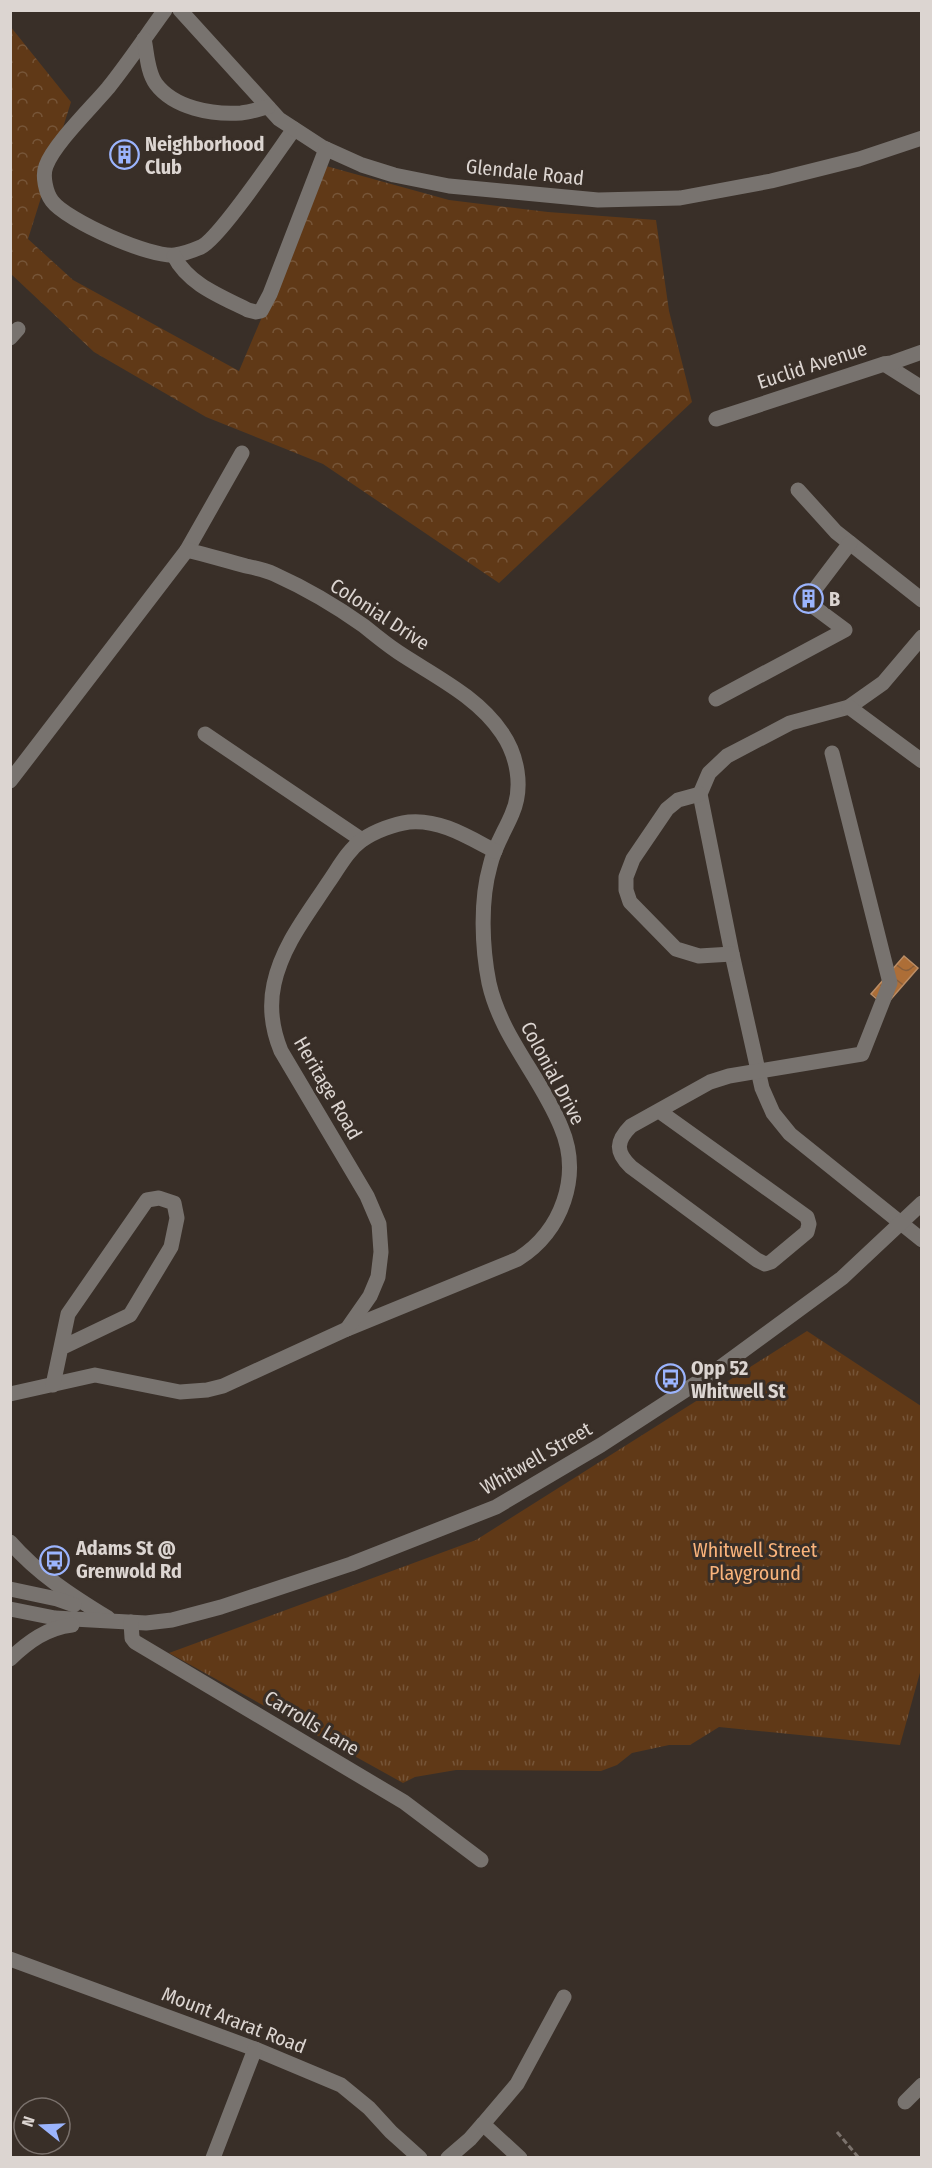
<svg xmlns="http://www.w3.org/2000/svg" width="932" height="2168" viewBox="0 0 932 2168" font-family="'Fira Sans Condensed',sans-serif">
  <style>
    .grass { fill: url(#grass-tufts) }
    .forest { fill: url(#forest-crowns) }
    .water { fill: url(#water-waves); stroke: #bb8d65; stroke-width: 1.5 }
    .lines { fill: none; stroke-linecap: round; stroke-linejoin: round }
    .path { stroke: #7b726c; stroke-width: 3; stroke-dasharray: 6 3; stroke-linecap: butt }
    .minor { stroke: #78736f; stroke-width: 15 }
    .labels { text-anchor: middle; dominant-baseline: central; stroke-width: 6; stroke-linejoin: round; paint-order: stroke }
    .poi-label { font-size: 20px; font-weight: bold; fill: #dcd5d1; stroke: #392f28; text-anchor: start }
    .street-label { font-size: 20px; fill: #dcd5d1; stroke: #392f28 }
    .park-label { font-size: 20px; fill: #f9b37b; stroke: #392f28 }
  </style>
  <defs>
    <pattern id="grass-tufts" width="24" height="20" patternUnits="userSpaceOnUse" patternTransform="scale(1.5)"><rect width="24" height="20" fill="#603917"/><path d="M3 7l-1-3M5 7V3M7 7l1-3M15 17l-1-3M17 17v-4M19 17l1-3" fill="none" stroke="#765538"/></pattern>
    <pattern id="forest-crowns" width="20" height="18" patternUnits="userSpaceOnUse" patternTransform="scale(1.5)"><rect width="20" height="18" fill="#603917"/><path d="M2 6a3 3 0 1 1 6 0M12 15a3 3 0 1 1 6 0" fill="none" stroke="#765538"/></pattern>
    <pattern id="water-waves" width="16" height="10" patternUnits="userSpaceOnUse" patternTransform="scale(1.5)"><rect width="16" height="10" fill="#ad6e37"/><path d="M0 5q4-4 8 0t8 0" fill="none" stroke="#885e3a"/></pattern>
  </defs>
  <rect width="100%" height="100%" fill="#392f28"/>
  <!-- grass -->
  <polygon class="grass" points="807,1331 921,1406 921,1669 900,1745 719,1727 690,1745 669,1745 632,1753 617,1765 601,1771 456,1770 415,1777 403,1783 169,1653 476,1540"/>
  <!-- forest -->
  <polygon class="forest" points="10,26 71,102 28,239 73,280 239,371 326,166 449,200 548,212 656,220 669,311 692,402 499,583 323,464 206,417 94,352 11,274"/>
  <!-- water -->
  <polygon class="water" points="904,956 918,968 885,1006 871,994"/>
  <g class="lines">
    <!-- path -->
    <polyline class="path" points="837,2132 859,2158"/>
    <!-- minor -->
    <g class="minor">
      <path d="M165 10C146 36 128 63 108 88 92 107 54 144 46 166 42 176 46 193 52 201 67 221 151 258 175 255 183 254 194 250 201 247 220 238 278 151 294 129"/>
      <polyline points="180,10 279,119 322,147 362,165 394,175 449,186 598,200 680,198 771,181 859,159 922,138"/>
      <path d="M144 39C147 52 147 72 156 84 174 108 212 115 241 113 250 112 259 109 268 107"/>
      <path d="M174 256C188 284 220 296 248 310L256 312 261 311 270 294 326 149"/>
      <polyline points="10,338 18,329"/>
      <polyline points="884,364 922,388"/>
      <polyline points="716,419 884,364 891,363 922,352"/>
      <polyline points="798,490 836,532 922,600"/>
      <polyline points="187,550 242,453"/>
      <polyline points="922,637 883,683 849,707 790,723 727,756 709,773 700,794 732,954 762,1088 773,1113 790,1134 922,1240"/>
      <polyline points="716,699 845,630 806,601 850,543"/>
      <polyline points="849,707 922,761"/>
      <polyline points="205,734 362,840"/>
      <path d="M10 781 187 550C207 555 227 561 246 566 255 568 265 570 274 574 305 588 336 606 364 626 375 635 386 644 398 652 434 676 477 696 502 733 517 755 524 787 512 814 505 831 494 847 490 866 480 901 482 948 489 983 501 1037 541 1077 561 1127 582 1176 562 1231 518 1259L347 1329 223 1386 207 1390 180 1392 95 1375 10 1394"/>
      <polyline points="700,794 678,800 667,809 633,859 626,877 626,890 630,902 676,949 699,956 732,954"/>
      <path d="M659 1111 807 1217 809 1224 807 1232 771 1262 765 1264 757 1260 631 1167C615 1152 616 1141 631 1126L710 1082 729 1076 862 1054 890 983 832 753"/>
      <path d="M347 1329 370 1296 378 1277 381 1252 379 1224 367 1196 281 1051C272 1029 269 1007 274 984 282 946 307 915 328 883 338 869 347 851 362 840 375 831 394 824 409 822 440 819 468 837 495 851"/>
      <polyline points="53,1385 68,1314 147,1200 159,1198 174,1203 177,1218 171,1247 130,1315 61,1348"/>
      <path d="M10 1542C38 1574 72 1596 108 1618"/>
      <polyline points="10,1589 57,1599 74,1605"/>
      <polyline points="10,1609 55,1618 146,1623 172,1620 221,1607 351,1564 496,1507 601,1445 718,1369 842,1278 922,1203"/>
      <polyline points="131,1622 132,1638 135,1642 404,1802 481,1860"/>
      <path d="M10 1659C29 1641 47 1628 72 1625"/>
      <polyline points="10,1959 255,2049 341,2085 369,2108 391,2132 420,2158"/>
      <polyline points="905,2102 922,2085"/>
      <polyline points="213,2158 255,2049"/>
      <polyline points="448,2158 470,2139 483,2124"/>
      <polyline points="520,2158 483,2124 517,2084 564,1997"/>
    </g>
  </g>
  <!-- icons -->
  <defs>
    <symbol id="building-ring" viewBox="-11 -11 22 22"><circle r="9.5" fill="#392f28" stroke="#9bb4fd" stroke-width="1.5"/><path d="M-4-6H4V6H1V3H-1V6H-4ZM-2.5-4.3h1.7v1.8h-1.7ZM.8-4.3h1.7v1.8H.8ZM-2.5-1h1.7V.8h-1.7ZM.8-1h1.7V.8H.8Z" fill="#9bb4fd"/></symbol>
    <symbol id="bus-ring" viewBox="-11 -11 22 22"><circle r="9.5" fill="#392f28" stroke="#9bb4fd" stroke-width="1.5"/><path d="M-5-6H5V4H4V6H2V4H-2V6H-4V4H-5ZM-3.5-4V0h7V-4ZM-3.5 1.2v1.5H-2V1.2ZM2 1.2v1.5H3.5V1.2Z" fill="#9bb4fd"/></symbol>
  </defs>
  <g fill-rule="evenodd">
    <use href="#building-ring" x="108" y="138" width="33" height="33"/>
    <use href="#building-ring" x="792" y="582" width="33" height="33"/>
    <use href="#bus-ring" x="654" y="1362" width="33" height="33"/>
    <use href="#bus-ring" x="38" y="1544" width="33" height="33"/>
  </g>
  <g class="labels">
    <!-- poi labels -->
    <g class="poi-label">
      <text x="145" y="144">Neighborhood<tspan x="145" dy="23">Club</tspan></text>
      <text x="829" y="599">B</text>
      <text x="691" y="1368">Opp 52<tspan x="691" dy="23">Whitwell St</tspan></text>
      <text x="76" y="1548">Adams St @<tspan x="76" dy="23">Grenwold Rd</tspan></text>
    </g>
    <!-- street labels -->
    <g class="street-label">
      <text transform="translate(525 172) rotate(6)">Glendale Road</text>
      <text transform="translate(812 365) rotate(-18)">Euclid Avenue</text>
      <text transform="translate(380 614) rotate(33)">Colonial Drive</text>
      <text transform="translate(553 1073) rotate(62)">Colonial Drive</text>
      <text transform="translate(328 1088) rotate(60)">Heritage Road</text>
      <text transform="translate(536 1458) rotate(-30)">Whitwell Street</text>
      <text transform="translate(312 1723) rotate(31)">Carrolls Lane</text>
      <text transform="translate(234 2020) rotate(21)">Mount Ararat Road</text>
    </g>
    <!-- park labels -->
    <g class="park-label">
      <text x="755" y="1550">Whitwell Street<tspan x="755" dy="23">Playground</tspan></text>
    </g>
  </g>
  <!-- border -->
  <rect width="932" height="2168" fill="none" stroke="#dcd5d1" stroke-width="24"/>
  <!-- north arrow -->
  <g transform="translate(42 2126) rotate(288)"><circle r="28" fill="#392f28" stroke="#7a716c" stroke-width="1.5"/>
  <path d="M0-4.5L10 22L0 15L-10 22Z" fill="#9bb4fd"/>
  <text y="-9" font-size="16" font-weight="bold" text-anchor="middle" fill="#dcd5d1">N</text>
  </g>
</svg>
